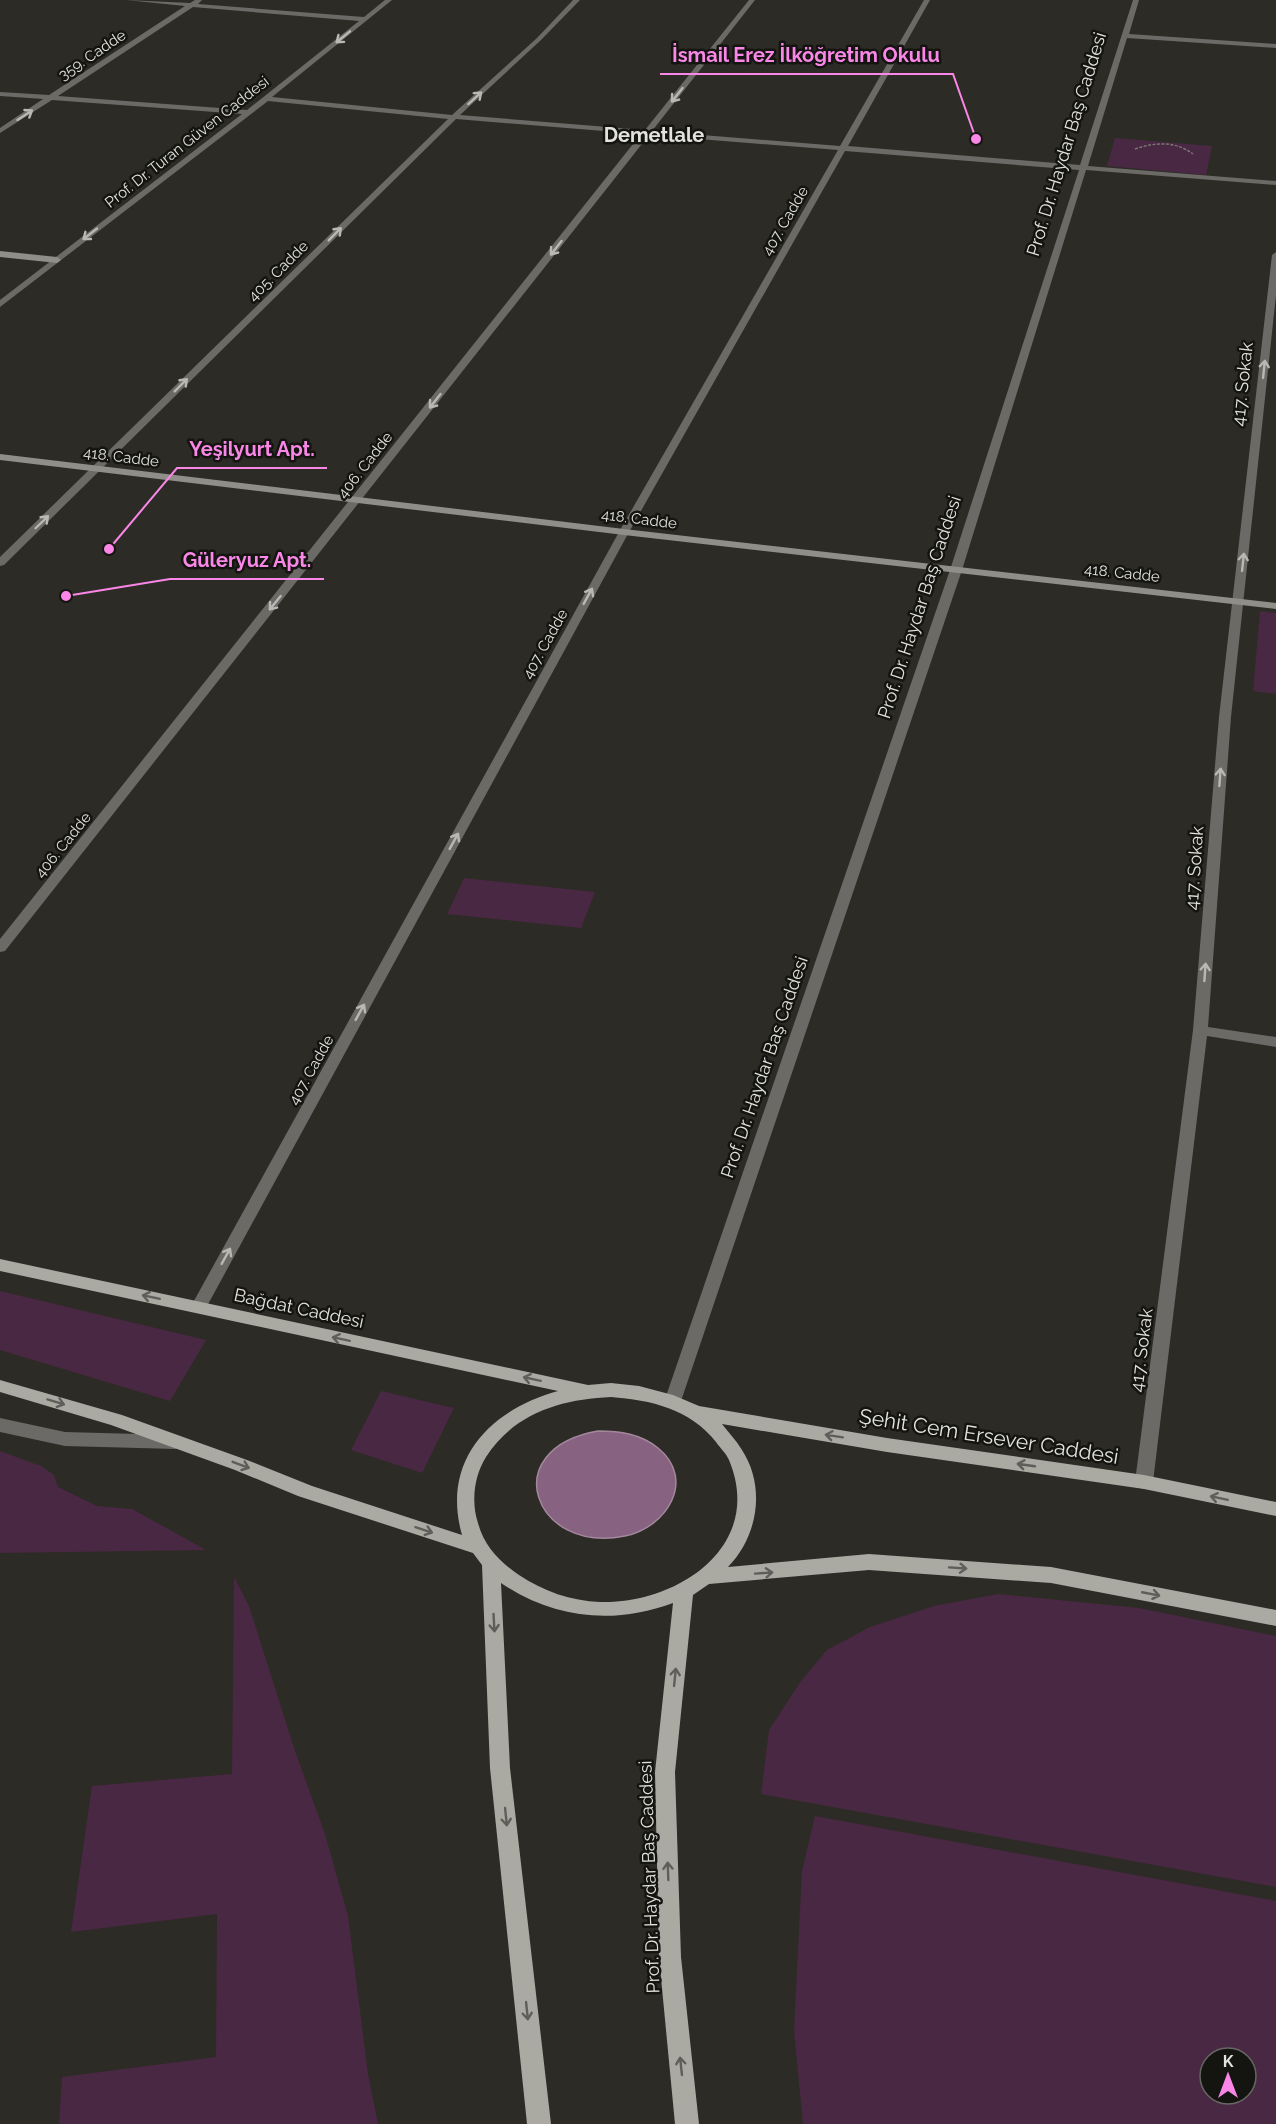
<svg xmlns="http://www.w3.org/2000/svg" width="1276" height="2124" viewBox="0 0 1276 2124" font-family="Raleway,sans-serif">
  <style>
    .green { fill: #492843; fill-rule: evenodd }
    .water { fill: #886281; stroke: #a3889d; stroke-width: 1.5 }
    .lines { fill: none; stroke-linecap: round; stroke-linejoin: round }
    .path { stroke: #777670; stroke-width: 1.5; stroke-dasharray: 3 1.5; stroke-linecap: butt }
    .lane { fill: #6b6a67; fill-rule: evenodd }
    .street { fill: #6b6a67; fill-rule: evenodd }
    .secondary { fill: #8f8e88; fill-rule: evenodd }
    .primary { fill: #aaa9a2; fill-rule: evenodd }
    .oneway { stroke: #b9b8b4 }
    .oneway2 { stroke: #5f5e5a }
    .labels { text-anchor: middle; dominant-baseline: central; stroke-width: 5; stroke-linejoin: round; paint-order: stroke }
    .far-street-label { font-size: 15px; fill: #e3e2de; stroke: #141411 }
    .street-label { font-size: 18px; fill: #e3e2de; stroke: #141411 }
    .far-district-label { font-size: 20px; font-weight: bold; fill: #e3e2de; stroke: #141411 }
    .near-street-label { font-size: 21px; fill: #e3e2de; stroke: #141411 }
    .leader { fill: none; stroke: #fa87e7; stroke-width: 2 }
    .callout-dot { fill: #fa87e7; stroke: #141411; stroke-width: 2 }
    .callout-label { font-size: 20px; text-anchor: middle; font-weight: bold; fill: #fa87e7; stroke: #141411; stroke-width: 5; stroke-linejoin: round; paint-order: stroke }
  </style>
  <rect width="100%" height="100%" fill="#2d2b25"/>
  <!-- green -->
  <g class="green">
    <polygon points="1115,138 1212,146 1206,175 1107,166"/>
    <polygon points="1260,611 1276,613 1276,694 1253,691"/>
    <polygon points="464,878 595,892 581,928 447,914"/>
    <polygon points="0,1291 206,1340 170,1401 0,1350"/>
    <polygon points="381,1391 454,1408 422,1473 351,1450"/>
    <polygon points="0,1451 41,1466 54,1475 58,1487 97,1506 132,1509 206,1550 0,1553"/>
    <polygon points="234,1577 249,1606 295,1751 325,1834 348,1916 368,2074 378,2124 59,2124 62,2077 216,2057 217,1914 71,1932 92,1786 232,1774"/>
    <polygon points="998,1594 1139,1608 1276,1636 1276,1887 761,1794 769,1730 801,1681 827,1650 870,1627 934,1606"/>
    <path d="M815 1816 1276 1901V2124H803L794 2031 802 1871ZM1210 2058H1246V2094H1210Z"/>
  </g>
  <!-- water -->
  <path class="water" d="M598 1431C620 1431 641 1434 658 1448 697 1480 666 1528 625 1536 534 1555 495 1449 598 1431Z"/>
  <g class="lines">
    <!-- path -->
    <path class="path" d="M1135 149C1155 142 1176 141 1193 154"/>
    <!-- lane -->
    <polygon class="lane" points="0,1418 65,1432 175,1435 181,1437 184,1442 181,1447 175,1449 65,1446 0,1432"/>
    <!-- street -->
    <g class="street">
      <path d="M126 0 190 3 195 0H202L198 4 364 17 385 0H392L272 97 452 115 537 38 573 0H580L541 40 460 115 645 130 749 0H755L652 131 840 146 924 0H930L848 146 1080 165 1133 0H1139L1129 34 1276 44V48L1127 38 1088 166 1276 181V185L1086 170 962 570 679 1407 673 1409 667 1407 664 1402 950 570 1079 170 845 151 629 532 206 1308 204 1312H192L190 1308 619 532 838 150 649 135 5 951 0 952V939L641 134 456 119 4 565 0 566V557L448 119 268 101 0 307V300L242 114 52 100 0 133V128L43 99 0 96V92L49 95 185 6ZM193 7 359 21 247 110 58 96Z"/>
      <polygon points="1276,252 1276,295 1231,717 1208,1027 1276,1037 1276,1047 1207,1036 1153,1482 1150,1487 1144,1489 1138,1487 1135,1482 1193,1030 1219,717 1272,255"/>
    </g>
    <!-- secondary -->
    <g class="secondary">
      <polygon points="0,251 57,257 61,260 57,263 0,257"/>
      <polygon points="0,454 624,529 1276,603 1276,609 624,535 0,460"/>
    </g>
    <!-- primary -->
    <path class="primary" d="M0 1259 588 1385 611 1383 639 1386 673 1395 699 1406 887 1438 1144 1475 1276 1502V1516L1144 1489 887 1452 722 1424C728 1432 736 1440 742 1450 766 1487 758 1536 728 1567L869 1554 1051 1567 1276 1610V1626L1051 1583 869 1570 709 1584 693 1595 675 1772 681 1957 699 2124H675L659 1957 655 1772 673 1603C614 1625 554 1619 501 1583L510 1768 551 2124H527L490 1768 482 1565 473 1553 298 1496 235 1470 111 1425 0 1392V1380L122 1415 247 1460 312 1486 462 1535C441 1461 489 1410 558 1391L0 1271ZM611 1397C651 1400 690 1409 716 1442 720 1448 726 1453 729 1460 765 1546 678 1604 600 1602 571 1601 543 1591 519 1575 500 1562 484 1546 478 1523 471 1502 474 1476 486 1457 514 1413 562 1399 611 1397Z"/>
  </g>
  <!-- one-way arrows -->
  <defs><path id="oneway-shaft" d="M-6 0H5M1.5-3L5.5 0L1.5 3" fill="none" stroke-width="1.6" stroke-linecap="round" stroke-linejoin="round" transform="scale(1.5)"/></defs>
  <g class="oneway">
    <use href="#oneway-shaft" transform="translate(343 37) rotate(141)"/>
    <use href="#oneway-shaft" transform="translate(677 95) rotate(128)"/>
    <use href="#oneway-shaft" transform="translate(475 98) rotate(-42)"/>
    <use href="#oneway-shaft" transform="translate(25 115) rotate(-33)"/>
    <use href="#oneway-shaft" transform="translate(90 234) rotate(142)"/>
    <use href="#oneway-shaft" transform="translate(335 234) rotate(-45)"/>
    <use href="#oneway-shaft" transform="translate(556 248) rotate(128)"/>
    <use href="#oneway-shaft" transform="translate(1264 369) rotate(-84)"/>
    <use href="#oneway-shaft" transform="translate(181 385) rotate(-45)"/>
    <use href="#oneway-shaft" transform="translate(435 401) rotate(128)"/>
    <use href="#oneway-shaft" transform="translate(42 522) rotate(-44)"/>
    <use href="#oneway-shaft" transform="translate(1243 562) rotate(-84)"/>
    <use href="#oneway-shaft" transform="translate(588 596) rotate(-61)"/>
    <use href="#oneway-shaft" transform="translate(275 603) rotate(129)"/>
    <use href="#oneway-shaft" transform="translate(1220 777) rotate(-86)"/>
    <use href="#oneway-shaft" transform="translate(454 841) rotate(-61)"/>
    <use href="#oneway-shaft" transform="translate(1205 972) rotate(-86)"/>
    <use href="#oneway-shaft" transform="translate(360 1012) rotate(-61)"/>
    <use href="#oneway-shaft" transform="translate(226 1256) rotate(-61)"/>
  </g>
  <g class="oneway2">
    <use href="#oneway-shaft" transform="translate(151 1297) rotate(-168)"/>
    <use href="#oneway-shaft" transform="translate(341 1339) rotate(-168)"/>
    <use href="#oneway-shaft" transform="translate(532 1379) rotate(-168)"/>
    <use href="#oneway-shaft" transform="translate(56 1402) rotate(17)"/>
    <use href="#oneway-shaft" transform="translate(834 1436) rotate(-171)"/>
    <use href="#oneway-shaft" transform="translate(241 1465) rotate(21)"/>
    <use href="#oneway-shaft" transform="translate(1026 1465) rotate(-172)"/>
    <use href="#oneway-shaft" transform="translate(1219 1498) rotate(-168)"/>
    <use href="#oneway-shaft" transform="translate(424 1530) rotate(18)"/>
    <use href="#oneway-shaft" transform="translate(958 1568) rotate(4)"/>
    <use href="#oneway-shaft" transform="translate(764 1573) rotate(-4)"/>
    <use href="#oneway-shaft" transform="translate(1151 1594) rotate(11)"/>
    <use href="#oneway-shaft" transform="translate(494 1623) rotate(87)"/>
    <use href="#oneway-shaft" transform="translate(675 1677) rotate(-84)"/>
    <use href="#oneway-shaft" transform="translate(506 1817) rotate(84)"/>
    <use href="#oneway-shaft" transform="translate(668 1871) rotate(-92)"/>
    <use href="#oneway-shaft" transform="translate(527 2011) rotate(84)"/>
    <use href="#oneway-shaft" transform="translate(681 2066) rotate(-96)"/>
  </g>
  <g class="labels">
    <!-- far-street labels -->
    <g class="far-street-label">
      <text transform="translate(92 55) rotate(-34)">359. Cadde</text>
      <text transform="translate(187 142) rotate(-38)">Prof. Dr. Turan Güven Caddesi</text>
      <text transform="translate(785 221) rotate(-60)">407. Cadde</text>
      <text transform="translate(278 271) rotate(-45)">405. Cadde</text>
      <text transform="translate(121 457) rotate(7)">418. Cadde</text>
      <text transform="translate(365 465) rotate(-52)">406. Cadde</text>
      <text transform="translate(639 519) rotate(7)">418. Cadde</text>
      <text transform="translate(1122 573) rotate(6)">418. Cadde</text>
      <text transform="translate(545 644) rotate(-61)">407. Cadde</text>
      <text transform="translate(63 845) rotate(-51)">406. Cadde</text>
      <text transform="translate(311 1070) rotate(-61)">407. Cadde</text>
    </g>
    <!-- street labels -->
    <g class="street-label">
      <text transform="translate(1066 144) rotate(-73)">Prof. Dr. Haydar Baş Caddesi</text>
      <text transform="translate(1242 384) rotate(-84)">417. Sokak</text>
      <text transform="translate(919 607) rotate(-72)">Prof. Dr. Haydar Baş Caddesi</text>
      <text transform="translate(1194 868) rotate(-86)">417. Sokak</text>
      <text transform="translate(764 1067) rotate(-71)">Prof. Dr. Haydar Baş Caddesi</text>
      <text transform="translate(299 1308) rotate(12)">Bağdat Caddesi</text>
      <text transform="translate(1141 1350) rotate(-83)">417. Sokak</text>
      <text transform="translate(649 1877) rotate(-92)">Prof. Dr. Haydar Baş Caddesi</text>
    </g>
    <!-- far-district labels -->
    <g class="far-district-label">
      <text x="654" y="135">Demetlale</text>
    </g>
    <!-- near-street labels -->
    <g class="near-street-label">
      <text transform="translate(989 1436) rotate(9)">Şehit Cem Ersever Caddesi</text>
    </g>
  </g>
  <!-- callouts -->
  <path class="leader" d="M976 139L953 74H660M109 549L177 468H327M66 596L170 579H324"/>
  <g class="callout-dot">
    <circle cx="976" cy="139" r="6"/>
    <circle cx="109" cy="549" r="6"/>
    <circle cx="66" cy="596" r="6"/>
  </g>
  <g class="callout-label">
    <text x="806" y="62">İsmail Erez İlköğretim Okulu</text>
    <text x="252" y="456">Yeşilyurt Apt.</text>
    <text x="247" y="567">Güleryuz Apt.</text>
  </g>
  <!-- north arrow -->
  <g transform="translate(1228 2076)"><circle r="28" fill="#141411" stroke="#676663" stroke-width="1.5"/>
  <path d="M0-4.5L10 22L0 15L-10 22Z" fill="#fa87e7"/>
  <text y="-9" font-size="16" font-weight="bold" text-anchor="middle" fill="#e3e2de">K</text>
  </g>
</svg>
